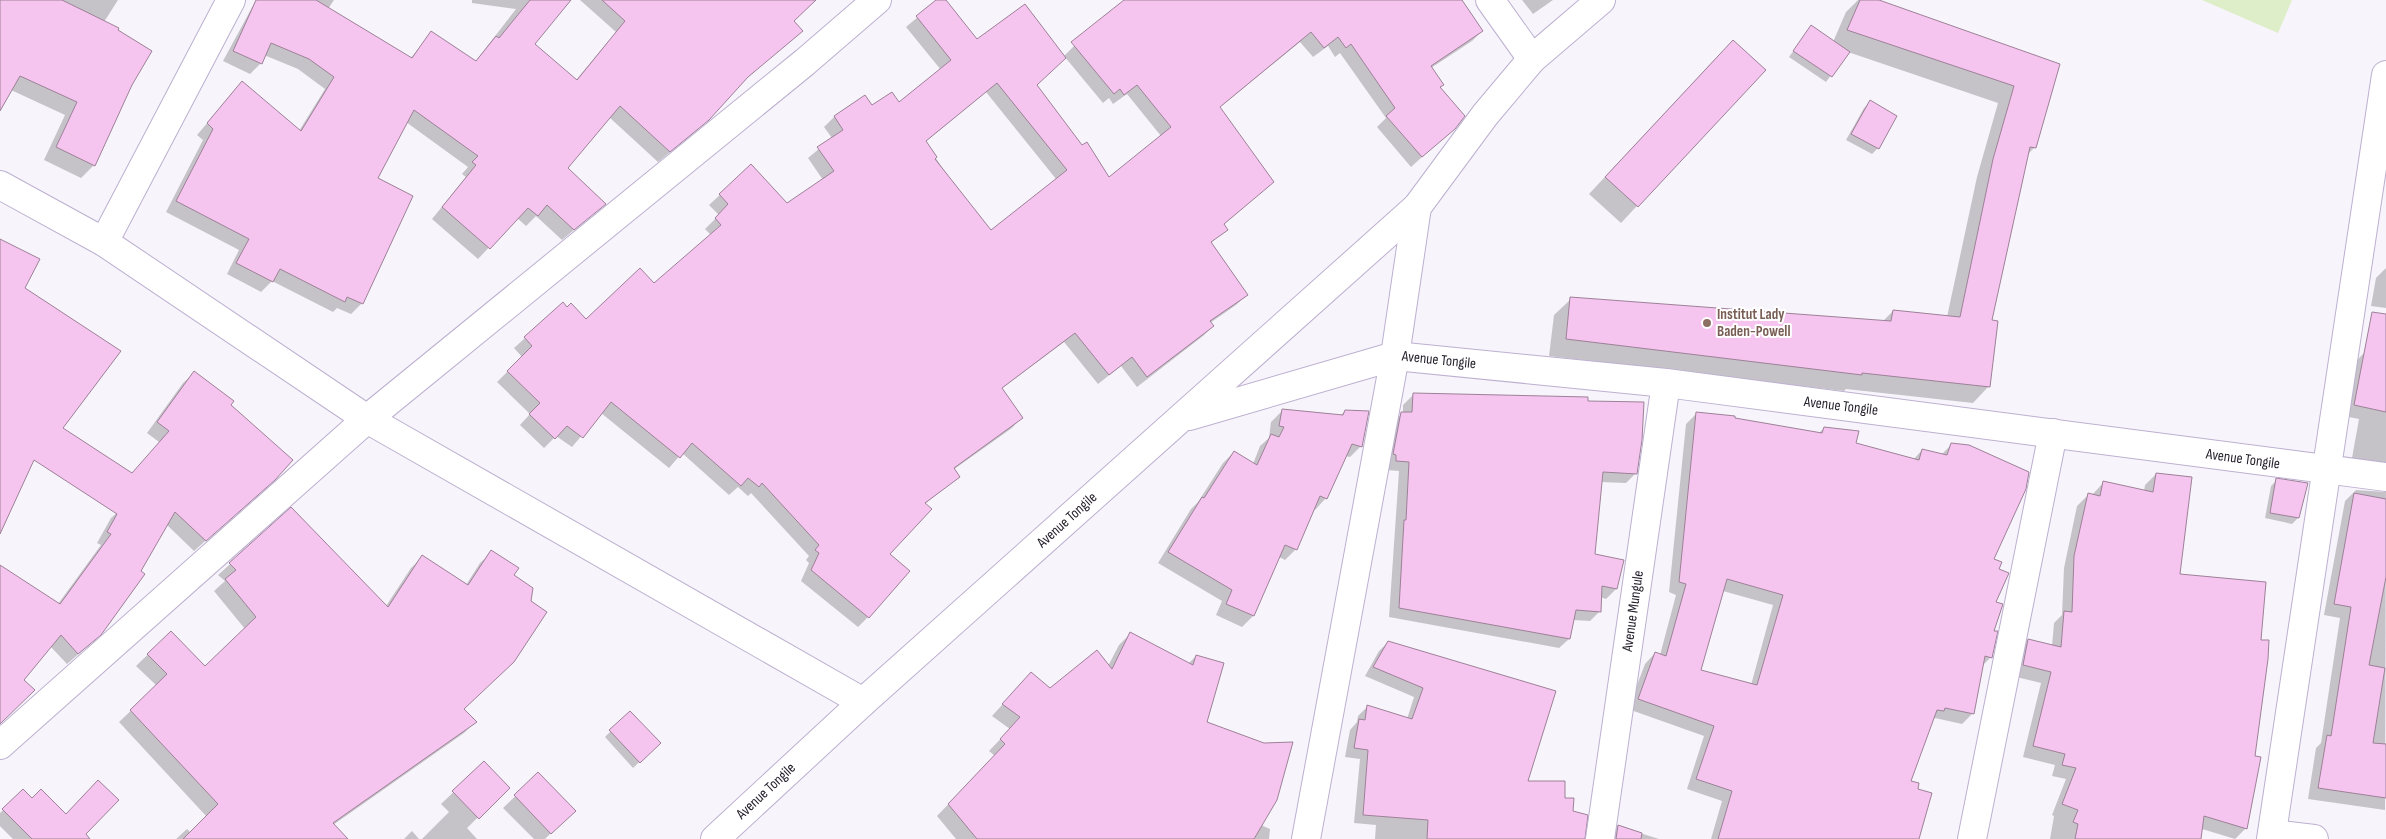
<svg xmlns="http://www.w3.org/2000/svg" width="2386" height="839" viewBox="0 0 2386 839" font-family="'Sofia Sans Condensed',sans-serif">
  <style>
    .green { fill: #ddeec9 }
    .shadow { fill: #0003; fill-rule: evenodd }
    .building { fill: #f6c5ef; stroke: #9d8198; fill-rule: evenodd }
    .lines { fill: none; stroke-linecap: round; stroke-linejoin: round }
    .minor-casing { stroke: #bdb0d0; stroke-width: 30 }
    .minor { stroke: #fff; stroke-width: 28 }
    .education-dot { fill: #8d6e63; stroke: #fff; stroke-width: 2 }
    .labels { text-anchor: middle; dominant-baseline: central; stroke-width: 4; stroke-linejoin: round; paint-order: stroke }
    .education-label { font-size: 15px; font-weight: bold; fill: #785e54; stroke: #fff; text-anchor: start }
    .street-label { font-size: 15px; fill: #211c28; stroke: #fff }
  </style>
  <rect width="100%" height="100%" fill="#f7f4fb"/>
  <!-- green -->
  <polygon class="green" points="2202,0 2292,0 2278,33"/>
  <!-- shadow -->
  <g class="shadow">
    <polygon points="31,0 118,0 104,22 131,84 94,165 81,178 44,160 65,115 11,90 0,108 0,24"/>
    <polygon points="256,0 334,0 328,9 410,59 431,33 475,62 516,9 472,3 472,0 570,0 533,44 576,80 616,32 580,0 814,0 792,21 801,31 740,84 696,131 658,162 609,117 566,168 605,204 562,240 536,216 526,226 517,218 478,259 432,219 466,177 462,174 468,167 406,122 376,179 362,303 351,314 337,308 333,312 272,281 261,292 227,274 239,250 166,212 203,140 197,135 232,94 299,131 325,89 298,69 264,55 261,63 250,74 223,61"/>
    <path d="M938 0H944L977 41 1082 146 1109 178 1161 136 1127 94 1113 104 1109 98 1103 103 1064 56 1074 46 1138 0H1461L1482 31 1472 41 1431 68 1442 85 1439 88 1454 128 1411 167 1377 127 1386 118 1340 53 1335 57 1328 46 1313 57 1300 42 1219 108 1273 182 1223 225 1226 229 1210 244 1247 295 1236 305 1210 323 1213 326 1203 336 1137 387 1121 366 1098 384 1064 342 1001 389 1022 417 1012 428 953 470 958 477 925 504 888 554 868 617 858 627 801 581 809 563 806 560 809 556 751 493 748 496 738 487 729 495 682 453 669 468 601 413 572 447 556 436 544 448 520 425 530 414 497 382 522 357 514 348 563 304 586 320 654 285 711 235 705 229 719 215 709 205 751 166 787 204 823 180 808 158 832 138 824 127 834 117 865 97 872 107 899 104 941 70 906 27ZM986 92 1056 179 991 232 952 182 925 142Z"/>
    <polygon points="1522,0 1553,0 1533,14"/>
    <polygon points="1858,0 1875,0 2058,65 2035,147 2027,155 1990,321 1989,386 1973,403 1846,389 1844,391 1549,356 1554,315 1571,299 1883,321 1893,311 1947,317 1977,177 1998,103 1848,52 1826,82 1789,57 1811,27 1833,42 1846,12"/>
    <polygon points="1716,58 1764,70 1621,223 1589,194"/>
    <polygon points="1870,102 1878,148 1872,154 1846,140 1864,108"/>
    <polygon points="2386,268 2386,308 2371,306 2376,278"/>
    <polygon points="2364,353 2386,357 2386,477 2350,469 2359,419 2344,416 2353,364"/>
    <polygon points="194,373 230,406 263,490 194,551 167,525 89,645 67,664 50,646 22,680 0,722 0,566 58,604 101,545 97,543 111,518 122,508 159,442 147,433 183,383"/>
    <polygon points="1413,395 1587,402 1636,473 1626,483 1600,482 1594,555 1616,589 1606,599 1600,597 1599,612 1590,621 1573,620 1569,639 1559,648 1389,617 1399,471 1386,470 1391,423 1403,413 1403,405"/>
    <polygon points="1282,411 1340,416 1345,411 1361,446 1350,457 1345,456 1326,498 1315,510 1313,509 1296,549 1285,560 1279,557 1253,616 1242,627 1216,615 1222,601 1158,563 1191,509 1198,502 1223,463 1234,452 1253,464 1260,446 1269,438 1271,422"/>
    <path d="M1697 413 1818 434 1824 428 1855 444 1913 460 1922 450 1941 455 1952 444 1997 570 1991 657 1982 666 1972 714 1962 724 1935 718 1932 721 1909 782 1917 839H1711L1722 801 1687 789 1704 736 1628 709 1645 664 1655 653 1660 655 1676 595 1669 592 1686 424ZM1723 591 1773 605 1751 685 1699 670Z"/>
    <polygon points="2156,474 2179,575 2246,828 2235,839 2189,825 2185,839 2050,839 2054,816 2052,815 2066,779 2052,776 2055,765 2023,757 2041,683 2012,676 2017,651 2028,640 2052,646 2054,623 2062,615 2064,568 2077,506 2088,495 2092,495 2103,483 2144,491 2145,485"/>
    <polygon points="2277,480 2298,518 2292,524 2265,518 2271,486"/>
    <polygon points="2356,490 2386,492 2385,810 2308,799 2316,748 2321,743 2340,618 2324,615 2345,501"/>
    <polygon points="291,509 386,606 411,568 422,557 466,585 480,563 492,552 512,576 463,709 475,722 464,733 333,825 346,839 176,839 187,829 191,833 207,817 119,722 157,686 136,666 170,633 205,668 245,629 214,591 225,581 218,575"/>
    <polygon points="1131,633 1188,664 1196,656 1205,723 1261,825 1270,829 1269,839 956,839 937,816 995,756 989,751 1010,729 992,716 1031,673 1050,690 1108,666 1119,645"/>
    <polygon points="1388,642 1526,782 1564,799 1584,839 1375,839 1376,825 1354,823 1360,759 1345,757 1350,730 1357,722 1358,716 1367,707 1407,719 1414,697 1365,676 1379,651"/>
    <polygon points="630,712 659,743 633,768 605,737"/>
    <polygon points="484,763 508,788 467,828 477,839 422,839 449,812 441,804"/>
    <polygon points="538,774 562,822 545,839 534,839 503,808"/>
    <polygon points="23,791 31,800 80,839 13,839 0,826 0,813"/>
    <polygon points="1618,826 1659,839 1607,839"/>
    <polygon points="412,831 419,839 404,839"/>
  </g>
  <!-- building -->
  <g class="building">
    <polygon points="0,0 62,0 119,28 118,30 152,51 132,85 95,166 56,147 77,102 20,76 0,111"/>
    <polygon points="256,0 316,0 412,58 431,31 476,61 496,36 499,38 530,0 571,0 535,44 577,80 625,21 602,0 816,0 794,21 803,31 748,77 709,120 670,152 620,106 568,168 606,204 574,230 547,205 538,216 528,208 490,249 442,207 476,165 472,162 478,156 414,110 378,178 413,196 363,304 347,297 345,302 280,269 273,282 236,263 249,239 176,201 213,129 207,123 242,81 301,131 334,77 309,59 271,43 262,64 233,51"/>
    <path d="M936 0H946L977 39 1025 4 1066 58 1037 85 1082 145 1087 142 1109 177 1171 127 1137 85 1124 95 1120 89 1114 94 1071 42 1124 0H1462L1483 31 1431 66 1444 85 1440 87 1465 116 1455 129 1422 157 1386 116 1395 108 1351 44 1346 48 1338 37 1324 48 1311 32 1220 107 1274 182 1224 224 1228 230 1211 242 1248 295 1210 321 1214 326 1147 377 1132 357 1109 375 1075 333 1002 388 1023 418 954 468 960 477 925 503 932 509 890 554 910 571 869 618 811 570 819 553 815 550 819 545 762 483 759 487 748 478 741 486 692 443 680 458 611 402 583 438 567 426 555 439 529 414 540 403 507 371 532 346 524 337 563 302 567 307 571 303 586 319 640 268 654 283 721 225 715 218 728 204 719 194 751 164 787 203 834 171 817 147 843 130 834 116 865 95 872 105 892 92 899 102 951 60 916 16ZM997 83 1067 170 991 230 935 159 937 157 926 141Z"/>
    <polygon points="1860,0 1879,0 2060,64 2036,148 2030,147 1992,320 1998,321 1990,387 1862,373 1862,375 1566,339 1570,297 1891,321 1893,310 1960,317 1993,159 2014,86 1847,30"/>
    <polygon points="1811,25 1850,52 1832,77 1793,51"/>
    <polygon points="1733,40 1766,70 1638,207 1605,177"/>
    <polygon points="1870,100 1897,116 1879,149 1851,134"/>
    <polygon points="0,239 40,259 25,288 121,351 63,428 132,473 169,431 157,422 194,371 234,401 231,405 293,460 275,480 206,541 175,512 141,571 145,574 101,635 78,654 61,635 24,680 35,690 0,724 0,565 60,604 111,534 107,532 117,514 34,460 0,534"/>
    <polygon points="2372,312 2386,314 2386,412 2354,405"/>
    <polygon points="1413,393 1588,397 1588,401 1644,402 1642,440 1637,474 1603,472 1595,554 1624,560 1617,589 1602,586 1601,612 1576,610 1570,639 1399,608 1404,520 1406,520 1409,462 1396,461 1396,455 1393,454 1401,412 1412,412"/>
    <polygon points="1282,409 1343,415 1345,410 1369,411 1362,447 1352,444 1327,499 1320,496 1297,550 1285,545 1254,616 1226,604 1232,590 1168,552 1202,497 1204,498 1234,451 1257,465 1271,434 1279,437 1284,427 1279,426"/>
    <path d="M1696 412 1735 416V418L1822 433 1824 427 1859 431 1856 443 1919 460 1922 449 1947 455 1951 443 1969 445 2029 472 2026 489 1994 559 2002 562 1999 569 2009 573 1996 602 2003 604 1994 631H1998L1992 658 1985 656 1974 714 1945 708 1944 711 1937 710 1911 781 1919 783 1918 789 1932 793 1919 839H1718L1732 791 1696 779 1714 726 1638 699 1655 652 1666 656 1686 584 1679 582ZM1727 579 1783 595 1757 685 1701 670Z"/>
    <polygon points="2156,473 2192,477 2180,574 2266,582 2261,640 2269,640 2268,659 2255,756 2261,757 2247,829 2204,816 2201,839 2075,839 2078,824 2073,822 2078,810 2062,804 2076,768 2062,765 2065,754 2033,746 2051,672 2023,665 2028,639 2061,647 2064,611 2072,612 2074,556 2088,493 2100,496 2103,481 2153,492"/>
    <polygon points="2276,478 2308,483 2299,518 2270,513"/>
    <polygon points="2354,493 2386,499 2386,577 2369,665 2385,668 2373,743 2386,744 2386,798 2318,788 2327,735 2331,736 2351,607 2334,604"/>
    <polygon points="291,507 388,607 422,555 468,585 491,550 519,568 514,575 533,588 531,601 547,612 514,662 464,709 477,722 333,823 348,839 183,839 218,804 130,710 167,674 147,654 171,631 205,666 256,617 225,579 236,570 229,563"/>
    <polygon points="1130,632 1193,665 1196,655 1224,663 1207,722 1264,743 1293,742 1277,800 1254,839 977,839 948,804 1005,744 1000,739 1020,717 1002,704 1031,672 1050,688 1097,650 1112,669"/>
    <polygon points="1388,641 1556,691 1528,781 1565,781 1565,798 1574,798 1573,811 1588,815 1585,839 1427,839 1428,820 1363,815 1368,750 1354,748 1359,719 1365,720 1367,705 1412,719 1423,688 1373,667"/>
    <polygon points="630,711 661,743 640,763 609,730"/>
    <polygon points="484,761 510,788 479,819 452,791"/>
    <polygon points="538,772 576,811 551,834 514,795"/>
    <polygon points="98,780 119,800 86,834 90,839 32,839 2,809 23,789 32,798 41,789 66,814"/>
    <polygon points="1618,825 1642,833 1641,839 1616,839"/>
  </g>
  <g class="lines">
    <defs>
      <g id="minor">
        <polyline points="1490,0 1532,59"/>
        <polyline points="0,185 104,242 367,419 863,702"/>
        <polyline points="104,242 231,0"/>
        <polyline points="1189,416 1395,356 1666,383 2386,477"/>
        <polyline points="0,745 367,419 805,62 877,0"/>
        <polyline points="2272,834 2314,839"/>
        <polyline points="715,839 863,702 1417,207 1485,115 1532,59 1601,0"/>
        <polyline points="1306,839 1395,356 1417,207"/>
        <polyline points="1600,839 1666,383"/>
        <polyline points="1972,839 2053,433"/>
        <polyline points="2271,839 2386,75"/>
      </g>
    </defs>
    <!-- minor casing -->
    <use href="#minor" class="minor-casing"/>
    <!-- minor -->
    <use href="#minor" class="minor"/>
  </g>
  <!-- markers -->
  <circle class="education-dot" cx="1707" cy="323" r="5"/>
  <g class="labels">
    <!-- education labels -->
    <g class="education-label">
      <text x="1717" y="314">Institut Lady<tspan x="1717" dy="17">Baden-Powell</tspan></text>
    </g>
    <!-- street labels -->
    <g class="street-label">
      <text transform="translate(1439 360) rotate(6)">Avenue Tongile</text>
      <text transform="translate(1841 406) rotate(7)">Avenue Tongile</text>
      <text transform="translate(2243 459) rotate(8)">Avenue Tongile</text>
      <text transform="translate(1067 520) rotate(-42)">Avenue Tongile</text>
      <text transform="translate(1633 611) rotate(-82)">Avenue Mungule</text>
      <text transform="translate(766 791) rotate(-43)">Avenue Tongile</text>
    </g>
  </g>
</svg>
